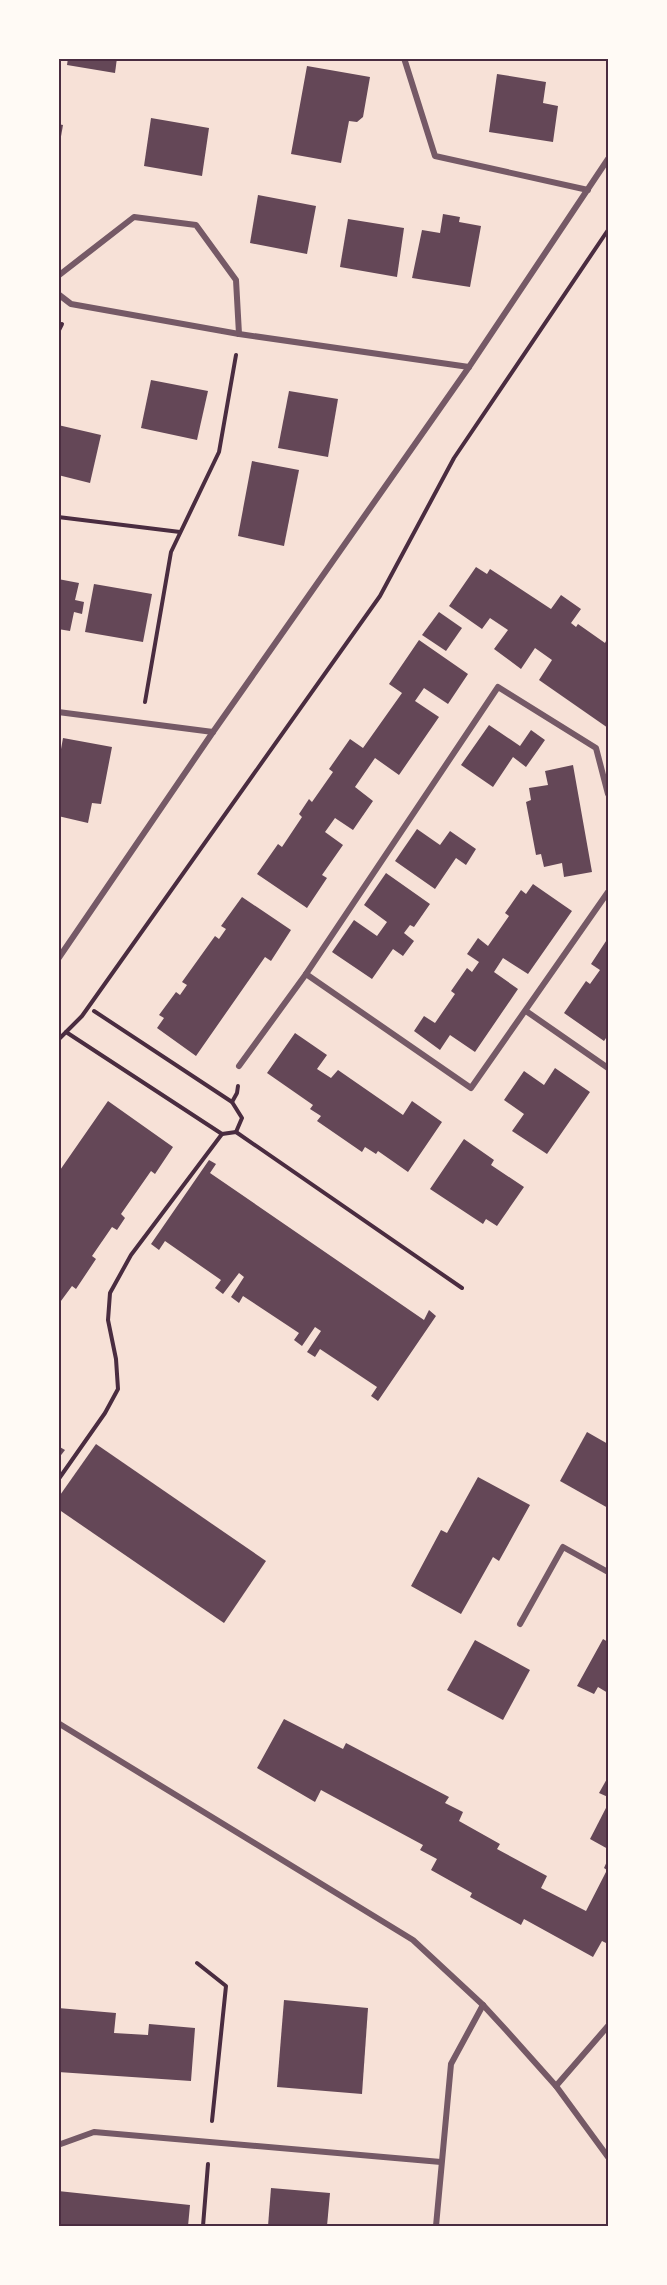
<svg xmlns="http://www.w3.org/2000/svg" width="667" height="2285" viewBox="0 0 667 2285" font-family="'Space Grotesk',sans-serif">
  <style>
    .building { fill: #644757 }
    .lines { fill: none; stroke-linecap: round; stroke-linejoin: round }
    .path { stroke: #4a2c40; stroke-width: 4 }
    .minor { stroke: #755966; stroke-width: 6 }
    .neatline { fill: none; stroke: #4a2c40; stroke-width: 2 }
  </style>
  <rect width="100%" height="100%" fill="#f7e1d7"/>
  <!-- building -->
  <g class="building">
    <polygon points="68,58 117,58 115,73 67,65"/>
    <polygon points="307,66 370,77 363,117 357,122 349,121 341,163 291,154"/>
    <polygon points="497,74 546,82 543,103 558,106 553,142 489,132"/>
    <polygon points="151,118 209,128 202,176 144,166"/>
    <polygon points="58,124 63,125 60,142 58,142"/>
    <polygon points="258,195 316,206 307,254 250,243"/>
    <polygon points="443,214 460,217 459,222 481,226 470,287 412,278 422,230 440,233"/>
    <polygon points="348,219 404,228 397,277 340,267"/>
    <polygon points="151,380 208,391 197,440 141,428"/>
    <polygon points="289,391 338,399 328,457 278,448"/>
    <polygon points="58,425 101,435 90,483 58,475"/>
    <polygon points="252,461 299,470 284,546 238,536"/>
    <polygon points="476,567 487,574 490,569 551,609 561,595 581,609 571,623 576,627 578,624 605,643 607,639 608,640 608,728 539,680 552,660 535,648 521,669 494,649 508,630 490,618 482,629 449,606"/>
    <polygon points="58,579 79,583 75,600 84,602 82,614 74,612 70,631 58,629"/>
    <polygon points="94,584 152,594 143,642 85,632"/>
    <polygon points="439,612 462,628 446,651 422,635"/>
    <polygon points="419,640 468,674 448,704 424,688 415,701 439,717 399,775 375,758 355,787 373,801 353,830 335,818 325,832 343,845 322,875 327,878 307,908 257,874 278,844 282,847 302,817 299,814 309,799 312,802 333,772 329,769 350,739 363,748 402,693 389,684"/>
    <polygon points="489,725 520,746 531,730 545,740 526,767 513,757 493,787 461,765"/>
    <polygon points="63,738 112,747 101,804 92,803 88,823 58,816 58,766"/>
    <polygon points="573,765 592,872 564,877 562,863 544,867 541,854 536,855 526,802 531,800 529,788 548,785 545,771"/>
    <polygon points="417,829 440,845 450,831 476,849 466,865 456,858 435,889 395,861"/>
    <polygon points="386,873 430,904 414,927 410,925 404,933 414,941 403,956 393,949 372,979 332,952 354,920 377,936 387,922 364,905"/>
    <polygon points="533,884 572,911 528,974 503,958 494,972 518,989 475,1052 450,1035 440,1050 414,1031 424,1016 435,1023 455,994 451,991 467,968 472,972 479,962 467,954 478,938 488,946 509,916 505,913 521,890 526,894"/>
    <polygon points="242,897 291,930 271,961 265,957 196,1056 157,1028 164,1018 159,1015 176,992 180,995 187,985 182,982 215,936 219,939 226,929 221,926"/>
    <polygon points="608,938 608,1035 604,1041 564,1013 586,981 590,984 600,970 591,964"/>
    <polygon points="295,1033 327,1055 317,1069 331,1078 338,1070 403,1115 412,1101 442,1122 408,1172 378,1151 376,1154 365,1147 362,1152 317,1121 321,1116 310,1109 313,1105 267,1073"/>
    <polygon points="555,1068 590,1092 547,1154 512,1131 524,1114 504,1100 524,1071 544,1085"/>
    <polygon points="108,1101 173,1147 155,1174 151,1171 121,1214 125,1218 117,1230 112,1227 92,1256 96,1259 76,1289 72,1286 58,1305 58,1173"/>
    <polygon points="464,1139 494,1160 491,1165 524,1187 497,1226 486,1219 483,1224 430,1189"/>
    <polygon points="209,1160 216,1164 210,1173 424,1320 429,1310 436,1316 378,1401 371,1396 377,1387 320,1349 315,1357 307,1352 321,1331 315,1327 302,1346 294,1340 299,1333 243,1296 239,1303 231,1297 244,1277 239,1273 223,1294 215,1288 221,1280 165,1241 159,1250 151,1244"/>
    <polygon points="587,1432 608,1444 608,1508 560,1481"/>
    <polygon points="96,1444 266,1561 224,1623 58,1509 58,1498"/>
    <polygon points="58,1446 65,1450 58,1459"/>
    <polygon points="478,1477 530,1505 499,1561 493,1557 461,1614 411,1586 441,1530 447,1533"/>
    <polygon points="603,1639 608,1642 608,1693 598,1687 594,1694 577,1686"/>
    <polygon points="475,1640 530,1670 503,1720 447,1690"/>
    <polygon points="284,1719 343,1749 346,1743 449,1797 445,1803 463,1812 459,1821 500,1844 497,1849 547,1876 541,1888 586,1911 607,1870 604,1868 608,1859 608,1944 602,1941 593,1957 524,1919 521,1925 470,1897 472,1893 431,1870 437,1859 420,1850 423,1845 321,1790 315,1802 257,1768"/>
    <polygon points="608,1777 608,1797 599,1793"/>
    <polygon points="608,1804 608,1849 590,1839"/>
    <polygon points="284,2000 368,2008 362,2094 277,2087"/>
    <polygon points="58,2008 116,2013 114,2033 148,2035 149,2024 195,2028 191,2081 58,2072"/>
    <polygon points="271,2188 330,2193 327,2226 268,2226"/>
    <polygon points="58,2191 190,2205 188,2226 58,2226"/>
  </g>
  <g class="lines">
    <!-- path -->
    <g class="path">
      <polyline points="58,332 62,324"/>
      <polyline points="58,517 180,532"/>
      <polyline points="145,702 171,552 219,452 236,355"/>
      <polyline points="94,1011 232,1102 242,1118 236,1132"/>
      <polyline points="66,1032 222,1134 236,1132 462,1288"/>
      <polyline points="58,1040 82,1016 380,596 454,458 608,230"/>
      <polyline points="232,1102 237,1093 238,1086"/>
      <polyline points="58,1480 105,1413 118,1389 116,1359 108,1320 110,1293 131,1255 222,1134"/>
      <polyline points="197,1963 226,1986 212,2121"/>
      <polyline points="203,2226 208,2164"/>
    </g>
    <!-- minor -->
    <g class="minor">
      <polyline points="404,58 435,156 588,190"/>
      <polyline points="58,276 134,217 196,225 236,280 239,334"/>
      <polyline points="58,294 71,304 239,334 469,367"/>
      <polyline points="58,712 213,732"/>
      <polyline points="608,794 596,748 498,687 306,974 471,1088 608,892"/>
      <polyline points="58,959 213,732 469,367 608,159"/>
      <polyline points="526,1011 608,1068"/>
      <polyline points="239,1066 306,974"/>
      <polyline points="520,1624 563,1547 608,1572"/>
      <polyline points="58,1723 413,1940 483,2005 506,2030 556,2086 608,2157"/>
      <polyline points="556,2086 608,2026"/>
      <polyline points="58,2145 94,2132 441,2162"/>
      <polyline points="436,2226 451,2064 483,2005"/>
    </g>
  </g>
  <!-- border -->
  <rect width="667" height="2285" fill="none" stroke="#fffaf5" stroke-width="120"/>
  <rect x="60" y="60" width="547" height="2165" class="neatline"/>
</svg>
